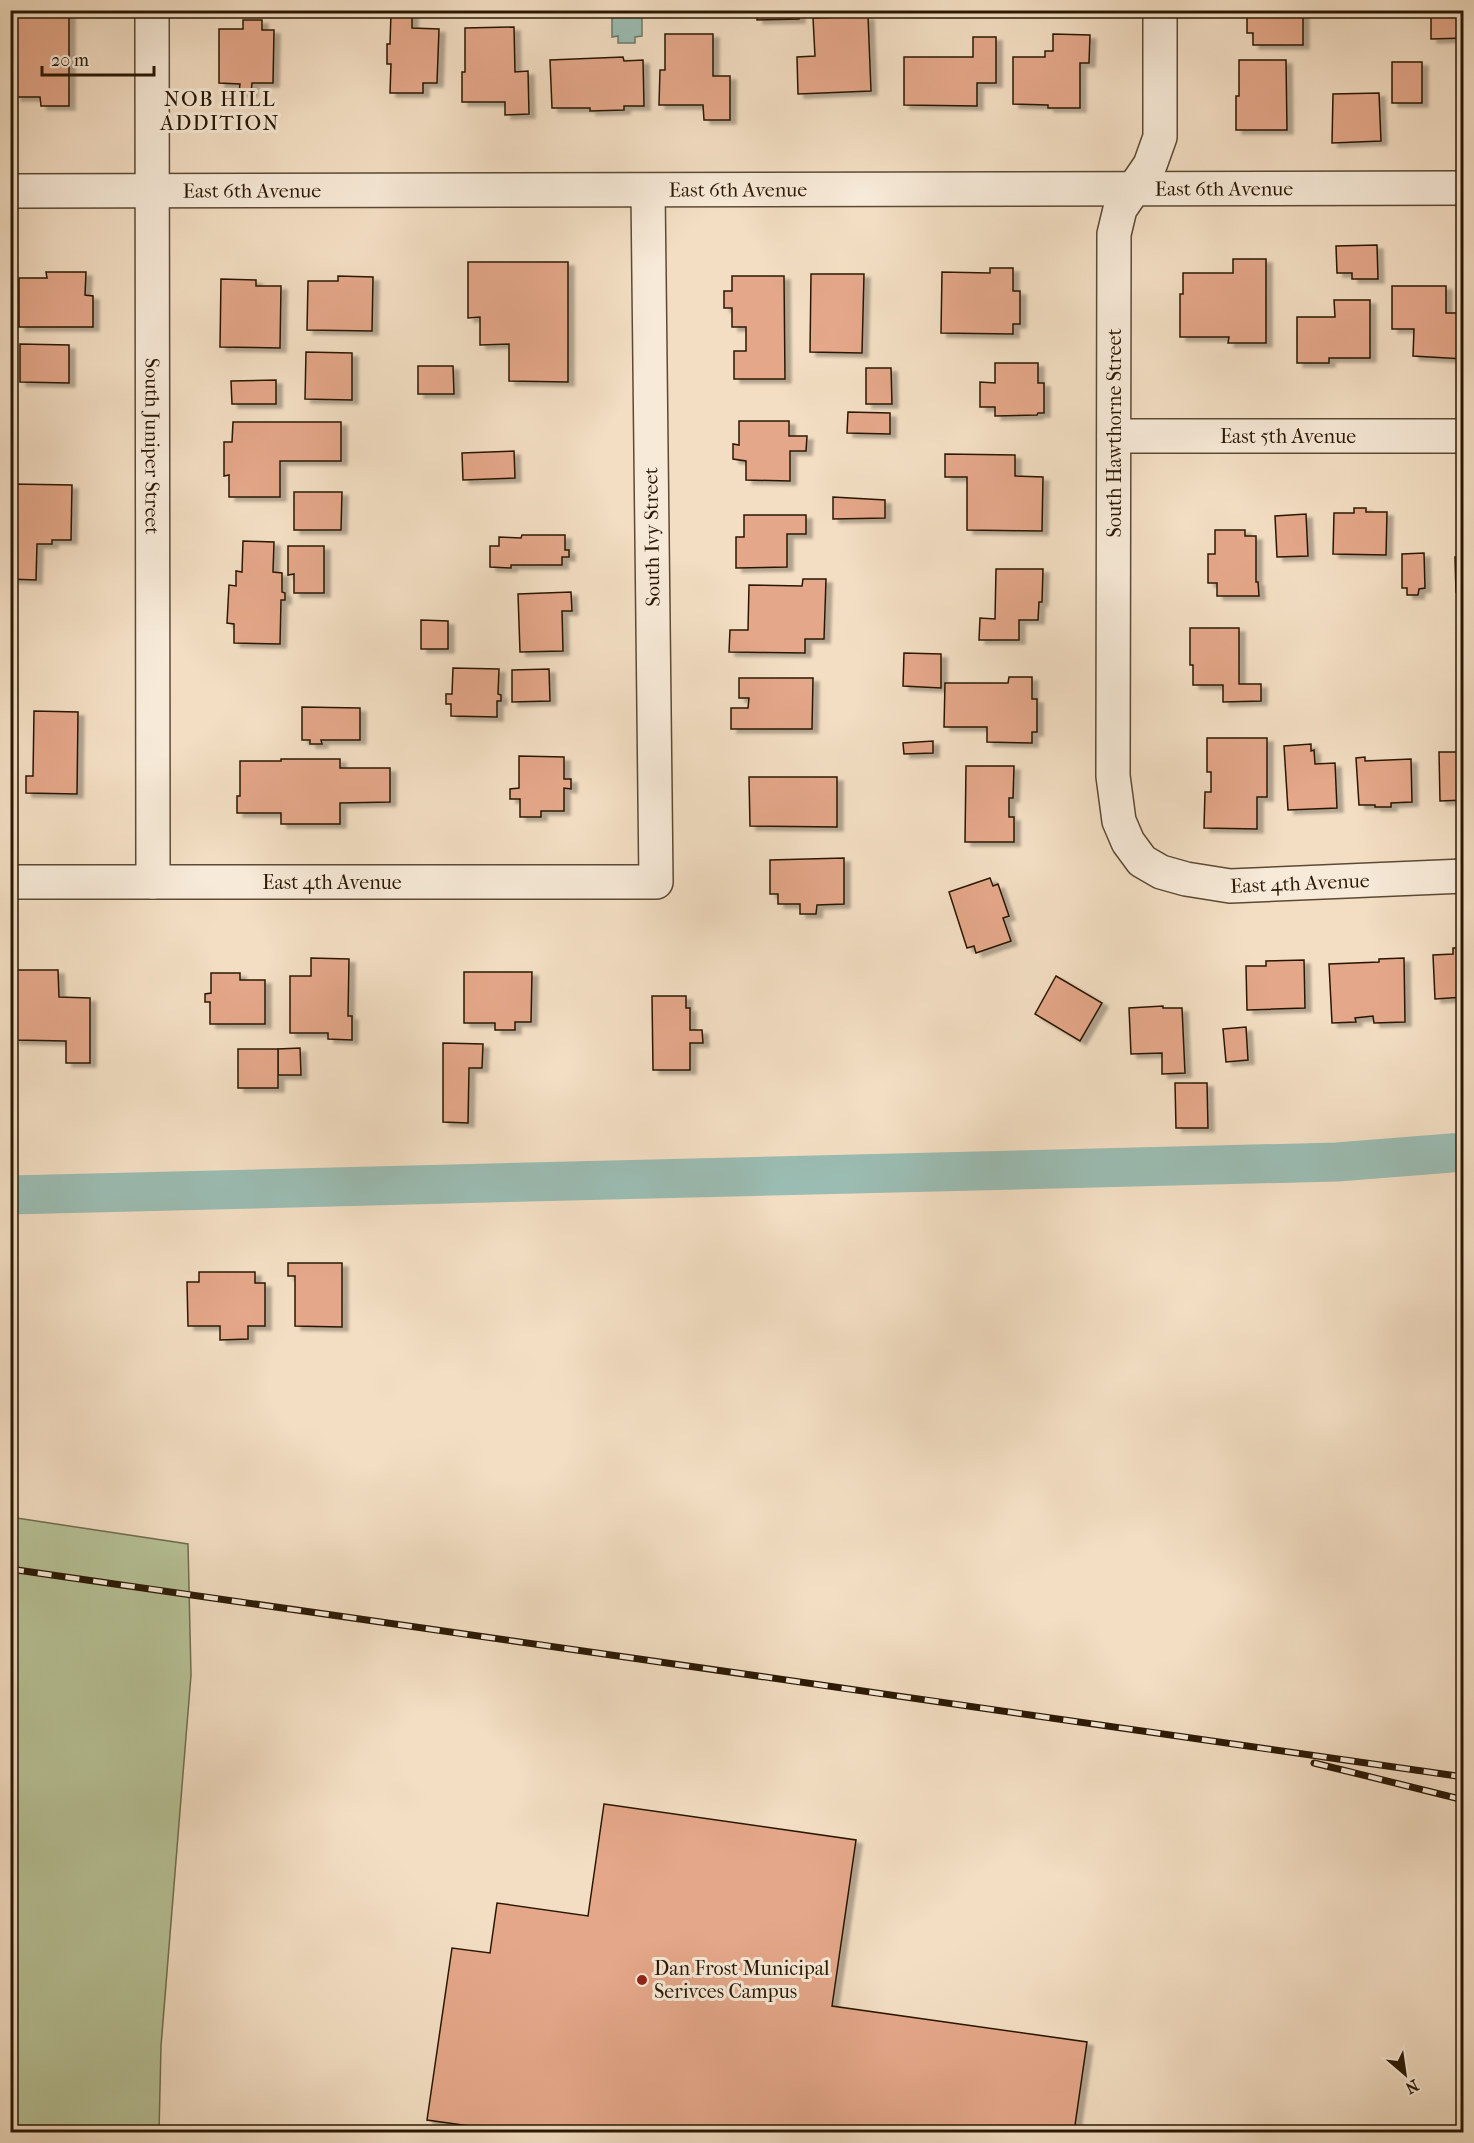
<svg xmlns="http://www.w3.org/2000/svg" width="1474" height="2143" viewBox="0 0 1474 2143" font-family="'IM FELL French Canon',serif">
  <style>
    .green { fill: #b6c297; stroke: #706d4e; stroke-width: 1.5 }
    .water { fill: #9bbcb2; stroke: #6e7a6c; stroke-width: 1.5 }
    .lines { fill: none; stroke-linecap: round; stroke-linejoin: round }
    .canal { stroke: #9bbcb2; stroke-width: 39 }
    .building { fill: #e4a789; stroke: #2a1804; stroke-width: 1.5; filter: url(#shadow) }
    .minor-casing { stroke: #5c4a34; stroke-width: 36 }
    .minor { stroke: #f7ead8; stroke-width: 33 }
    .rail-casing { stroke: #2a1804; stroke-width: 7 }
    .rail { stroke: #f7ead8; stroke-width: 4.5; stroke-dasharray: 14; stroke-linecap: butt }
    .poi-dot { fill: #8f2418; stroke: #f7ead8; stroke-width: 2 }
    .labels { text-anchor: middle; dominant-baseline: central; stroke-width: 6; stroke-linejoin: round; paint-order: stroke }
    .street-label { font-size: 20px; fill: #2a1804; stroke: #f7ead8 }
    .poi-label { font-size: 20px; fill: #2a1804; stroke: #f7ead8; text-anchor: start }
    .neighbourhood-label { font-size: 21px; letter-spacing: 1.5px; fill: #2a1804; stroke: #f7ead8 }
  </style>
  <defs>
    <filter id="shadow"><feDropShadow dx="6" dy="4" stdDeviation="1.5" flood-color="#0004"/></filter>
  </defs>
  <rect width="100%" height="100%" fill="#f3dec3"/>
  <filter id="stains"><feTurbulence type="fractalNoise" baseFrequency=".00333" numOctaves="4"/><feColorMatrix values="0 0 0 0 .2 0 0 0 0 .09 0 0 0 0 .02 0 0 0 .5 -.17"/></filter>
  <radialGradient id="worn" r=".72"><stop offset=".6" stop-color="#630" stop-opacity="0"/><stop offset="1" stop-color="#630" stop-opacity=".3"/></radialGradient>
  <!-- green -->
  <polygon class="green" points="10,1517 188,1544 191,1675 161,2046 159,2132 11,2132"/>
  <!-- water -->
  <polygon class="water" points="612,11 642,11 642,36 635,37 635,43 618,43 618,36 612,37"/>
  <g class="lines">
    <!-- canal -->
    <polyline class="canal" points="10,1195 1337,1162 1464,1152"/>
  </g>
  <!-- building -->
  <g class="building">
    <polygon points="15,10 69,10 69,106 41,106 40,97 15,97"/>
    <polygon points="757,10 799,10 799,19 757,20"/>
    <polygon points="1247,10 1303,10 1303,45 1253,45 1253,33 1247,33"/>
    <polygon points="1464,11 1464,38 1431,39 1431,12"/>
    <polygon points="391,13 412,13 412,28 439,29 437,83 423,83 423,93 390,93 391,64 387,64 387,44 390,44"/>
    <polygon points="868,16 871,91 798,94 797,57 815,56 813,18"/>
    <polygon points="243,20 262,20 262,30 274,30 273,83 252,83 251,93 239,93 240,84 219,83 219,29 243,29"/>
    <polygon points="514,27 515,72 528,71 529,114 505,115 505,102 462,102 462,72 465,72 465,28"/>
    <polygon points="665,34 713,34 713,76 730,76 730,120 704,120 703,105 659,105 660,70 665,70"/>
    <polygon points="1053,34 1090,35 1089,63 1080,63 1080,108 1048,108 1048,105 1013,104 1013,57 1045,57 1045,51 1053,51"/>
    <polygon points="973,37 996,37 996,83 977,83 977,106 904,105 904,57 973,57"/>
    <polygon points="623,57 624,61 643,60 644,106 624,106 624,110 590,111 590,108 552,108 550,60"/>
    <polygon points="1239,60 1286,60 1287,130 1236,130 1236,96 1239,96"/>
    <rect x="1392" y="62" width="30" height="41"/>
    <polygon points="1379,93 1381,141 1332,143 1333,94"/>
    <rect x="1457" y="240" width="7" height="19"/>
    <polygon points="1377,245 1378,279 1352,279 1352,273 1337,273 1336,246"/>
    <polygon points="1233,259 1266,259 1266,343 1228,343 1229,337 1180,337 1180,294 1183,294 1183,273 1233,273"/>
    <polygon points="468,262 568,262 568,382 509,381 509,344 480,345 480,317 468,318"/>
    <polygon points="990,268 1013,268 1013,291 1020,291 1020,324 1013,324 1013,334 941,333 942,272 990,273"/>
    <polygon points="46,272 86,272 85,295 93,296 93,327 19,327 19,278 47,278"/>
    <polygon points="811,274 864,274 862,353 810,352"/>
    <polygon points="338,276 373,277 372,331 307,330 308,281 338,281"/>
    <polygon points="732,276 784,276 785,379 734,379 734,351 746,351 746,327 732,327 732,308 724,308 724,291 732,291"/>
    <polygon points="221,279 256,280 256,286 281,286 280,348 220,347"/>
    <polygon points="1392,286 1446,286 1446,313 1464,313 1464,359 1413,356 1414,329 1392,329"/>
    <polygon points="1334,300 1370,300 1370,358 1329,358 1329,363 1297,363 1297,317 1335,317"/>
    <polygon points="20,344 69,345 69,383 20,382"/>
    <polygon points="306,352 352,353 352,400 305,399"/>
    <polygon points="995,363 1038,363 1038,383 1044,383 1044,413 1038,413 1037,415 995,416 995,407 980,407 980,382 995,383"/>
    <polygon points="418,366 453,366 454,394 418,394"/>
    <polygon points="866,368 891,368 892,404 866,404"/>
    <polygon points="276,380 276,404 232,404 231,381"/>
    <polygon points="848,412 890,413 890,434 847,433"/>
    <polygon points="739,421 789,421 789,436 807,436 806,451 790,451 790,481 746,480 746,461 733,459 733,444 739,445"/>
    <polygon points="233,422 341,422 341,461 280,461 280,497 229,497 229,475 224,476 224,442 232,442"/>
    <polygon points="514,451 515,478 463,480 462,453"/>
    <polygon points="945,454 1015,455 1015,476 1043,477 1042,531 967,530 967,477 945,477"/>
    <polygon points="12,484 72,485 71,540 52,540 52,544 37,544 36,580 10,579"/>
    <polygon points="294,492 342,492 341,530 294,530"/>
    <polygon points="833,497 885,500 885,518 833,519"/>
    <polygon points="1354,508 1366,508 1366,512 1387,512 1386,555 1333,554 1334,513 1354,513"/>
    <polygon points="1306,514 1308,556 1277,557 1275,516"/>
    <polygon points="744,515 806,515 806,534 787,534 787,567 736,568 736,537 744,537"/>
    <polygon points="1215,530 1245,530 1245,536 1256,536 1256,582 1258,582 1259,596 1217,596 1217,583 1208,583 1208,554 1215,554"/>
    <polygon points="1461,533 1464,533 1464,592 1456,592 1455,557 1462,557"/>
    <polygon points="522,535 565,535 565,550 569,550 569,557 562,557 562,565 511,565 511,568 490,567 490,546 499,546 499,537 521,538"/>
    <polygon points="243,541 274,542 273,572 282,573 282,592 285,593 285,600 281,600 280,644 234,643 234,624 227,623 229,585 236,586 236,571 242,572"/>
    <polygon points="288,546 324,546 324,593 294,593 294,574 288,575"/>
    <polygon points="1424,553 1425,588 1419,589 1418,595 1407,595 1407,588 1402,588 1402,554"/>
    <polygon points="996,569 1043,569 1042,602 1039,602 1038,620 1019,620 1019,640 979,640 980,618 995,619"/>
    <polygon points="803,579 826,579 824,639 805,639 805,653 729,652 730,630 748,630 749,585 802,586"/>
    <polygon points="571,592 572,611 562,611 563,651 520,652 518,594"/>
    <polygon points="421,620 448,621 448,649 421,649"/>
    <polygon points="1190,628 1239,628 1239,684 1261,684 1261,701 1223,702 1223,685 1193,685 1193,665 1190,665"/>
    <polygon points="904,653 941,654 941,688 903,686"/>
    <polygon points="453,668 499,669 498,694 501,695 501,701 497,701 497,717 451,716 451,704 446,704 446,694 452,694"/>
    <polygon points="549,669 550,701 512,702 512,670"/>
    <polygon points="1009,677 1032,677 1032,699 1037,699 1037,732 1032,732 1032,743 987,742 987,727 944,727 945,683 1008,683"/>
    <polygon points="739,678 813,678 812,729 731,729 731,708 748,708 749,698 739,698"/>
    <polygon points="302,707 360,708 360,740 321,740 322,744 310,744 310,740 302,740"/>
    <polygon points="34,711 78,712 77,794 26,793 26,776 33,776"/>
    <polygon points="1207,738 1267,738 1267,797 1257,797 1257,829 1204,828 1205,792 1211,792 1211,772 1207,772"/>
    <polygon points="933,741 933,753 904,754 903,743"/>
    <polygon points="1311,744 1311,751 1314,750 1315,764 1335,763 1337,808 1288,810 1284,746"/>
    <polygon points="1439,752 1464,752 1464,800 1440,801"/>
    <polygon points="519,756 564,757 564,779 571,779 571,789 564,788 564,811 541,811 541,817 520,817 520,799 510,799 510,789 519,788"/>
    <polygon points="1365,757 1365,761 1411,759 1412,802 1391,803 1391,807 1375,807 1375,805 1359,805 1356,758"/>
    <polygon points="281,759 340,759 340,768 390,768 390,802 340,803 340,824 281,824 281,813 237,813 237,796 240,796 240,761 281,761"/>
    <polygon points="966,766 1014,766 1013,798 1009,798 1009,817 1014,817 1014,842 965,842"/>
    <polygon points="749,777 837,777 837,827 750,826"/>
    <polygon points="844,858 844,904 817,905 816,914 800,914 800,904 778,904 778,894 770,894 770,860"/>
    <polygon points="990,878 993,886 998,884 1009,916 1003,918 1011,941 976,953 974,946 967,948 949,892"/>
    <polygon points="1453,948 1464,948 1464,997 1435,999 1433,955 1453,954"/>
    <polygon points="311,958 349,959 348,1016 352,1016 352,1040 328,1039 328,1033 290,1033 290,976 311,976"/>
    <polygon points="1404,958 1405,1022 1374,1023 1373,1016 1355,1018 1356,1022 1332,1023 1329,964 1379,962 1379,959"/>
    <polygon points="1304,960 1305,1008 1247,1010 1246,966 1266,966 1266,961"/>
    <polygon points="14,970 58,970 59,997 90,998 90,1063 66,1063 66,1041 14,1040"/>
    <polygon points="464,972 532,972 531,1022 515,1022 515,1030 495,1030 495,1023 464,1023"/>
    <polygon points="211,973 240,973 240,980 265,980 265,1024 210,1024 210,1002 205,1002 205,994 211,993"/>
    <polygon points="1056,976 1102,1003 1080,1041 1035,1014"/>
    <polygon points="652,996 686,996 686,1008 690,1008 690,1030 702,1030 703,1043 690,1043 690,1070 653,1070"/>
    <polygon points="1163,1006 1163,1008 1182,1008 1185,1073 1162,1074 1162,1053 1131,1054 1129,1008"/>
    <polygon points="1246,1027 1248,1060 1226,1062 1223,1029"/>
    <polygon points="443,1043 483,1044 482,1068 469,1068 468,1123 443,1122"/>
    <polygon points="300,1048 301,1075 278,1075 278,1049"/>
    <rect x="238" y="1049" width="40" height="39"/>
    <polygon points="1175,1083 1207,1083 1208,1128 1176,1128"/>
    <polygon points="288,1263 342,1263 342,1327 295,1326 295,1276 288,1276"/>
    <polygon points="199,1272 255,1272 255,1283 265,1283 265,1326 248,1326 248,1339 220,1340 220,1326 188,1326 187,1282 199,1282"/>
    <polygon points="604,1804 856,1840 832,2006 1087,2042 1074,2132 514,2132 427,2120 452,1948 490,1953 497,1903 588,1916"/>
  </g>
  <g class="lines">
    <defs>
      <g id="minor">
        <path id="s1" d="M152 10 153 882"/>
        <path id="s2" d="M1160 10V137L1150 165 1120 209 1114 234 1113 776 1119 821 1128 842 1142 861 1161 872 1186 879 1230 886 1464 876"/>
        <path id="s3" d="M10 191 1464 188"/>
        <path id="s4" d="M1114 436H1464"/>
        <path id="s5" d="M10 882H656L648 191"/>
      </g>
    </defs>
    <!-- minor casing -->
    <use href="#minor" class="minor-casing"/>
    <!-- minor -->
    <use href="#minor" class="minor"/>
    <defs>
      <g id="rail">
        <polyline points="10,1569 1464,1777"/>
        <polyline points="1314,1763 1464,1800"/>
      </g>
    </defs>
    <!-- rail casing -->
    <use href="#rail" class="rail-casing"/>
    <!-- rail -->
    <use href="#rail" class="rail"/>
  </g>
  <!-- markers -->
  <circle class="poi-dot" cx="642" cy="1980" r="6"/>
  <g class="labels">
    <!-- street labels -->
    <g class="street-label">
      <text stroke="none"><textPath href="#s3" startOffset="1214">East 6th Avenue</textPath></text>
      <text stroke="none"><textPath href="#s3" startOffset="242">East 6th Avenue</textPath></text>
      <text stroke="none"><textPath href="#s3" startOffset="728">East 6th Avenue</textPath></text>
      <text transform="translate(1114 433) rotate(-90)">South Hawthorne Street</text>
      <text stroke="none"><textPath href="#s4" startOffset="174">East 5th Avenue</textPath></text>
      <text stroke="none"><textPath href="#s1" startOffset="436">South Juniper Street</textPath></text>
      <text transform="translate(652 537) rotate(-91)">South Ivy Street</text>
      <text stroke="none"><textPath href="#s5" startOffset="322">East 4th Avenue</textPath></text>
      <text stroke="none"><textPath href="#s2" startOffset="1032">East 4th Avenue</textPath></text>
    </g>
    <!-- poi labels -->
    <g class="poi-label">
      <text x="654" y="1968">Dan Frost Municipal<tspan x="654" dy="23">Serivces Campus</tspan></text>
    </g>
    <!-- neighbourhood labels -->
    <g class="neighbourhood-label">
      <text x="220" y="99">NOB HILL<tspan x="220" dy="24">ADDITION</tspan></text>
    </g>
  </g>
  <!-- margin -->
  <rect width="1474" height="2143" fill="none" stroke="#f3dec3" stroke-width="36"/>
  <rect x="12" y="12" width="1450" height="2119" fill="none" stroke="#2a1804" stroke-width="3"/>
  <rect x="18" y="18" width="1438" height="2107" fill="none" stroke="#2a1804" stroke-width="1.5"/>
  <!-- north arrow -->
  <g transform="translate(1405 2074) rotate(151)" stroke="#f7ead8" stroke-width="4.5" paint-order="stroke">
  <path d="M0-4.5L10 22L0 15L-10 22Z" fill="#2a1804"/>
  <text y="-9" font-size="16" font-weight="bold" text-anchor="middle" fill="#2a1804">N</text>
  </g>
  <!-- scale -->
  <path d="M42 66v9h112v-9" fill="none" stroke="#2a1804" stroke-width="3"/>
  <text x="51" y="66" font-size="18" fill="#2a1804" stroke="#f7ead8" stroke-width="4.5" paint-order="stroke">20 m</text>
  <rect width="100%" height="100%" filter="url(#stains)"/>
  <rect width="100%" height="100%" fill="url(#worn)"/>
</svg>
